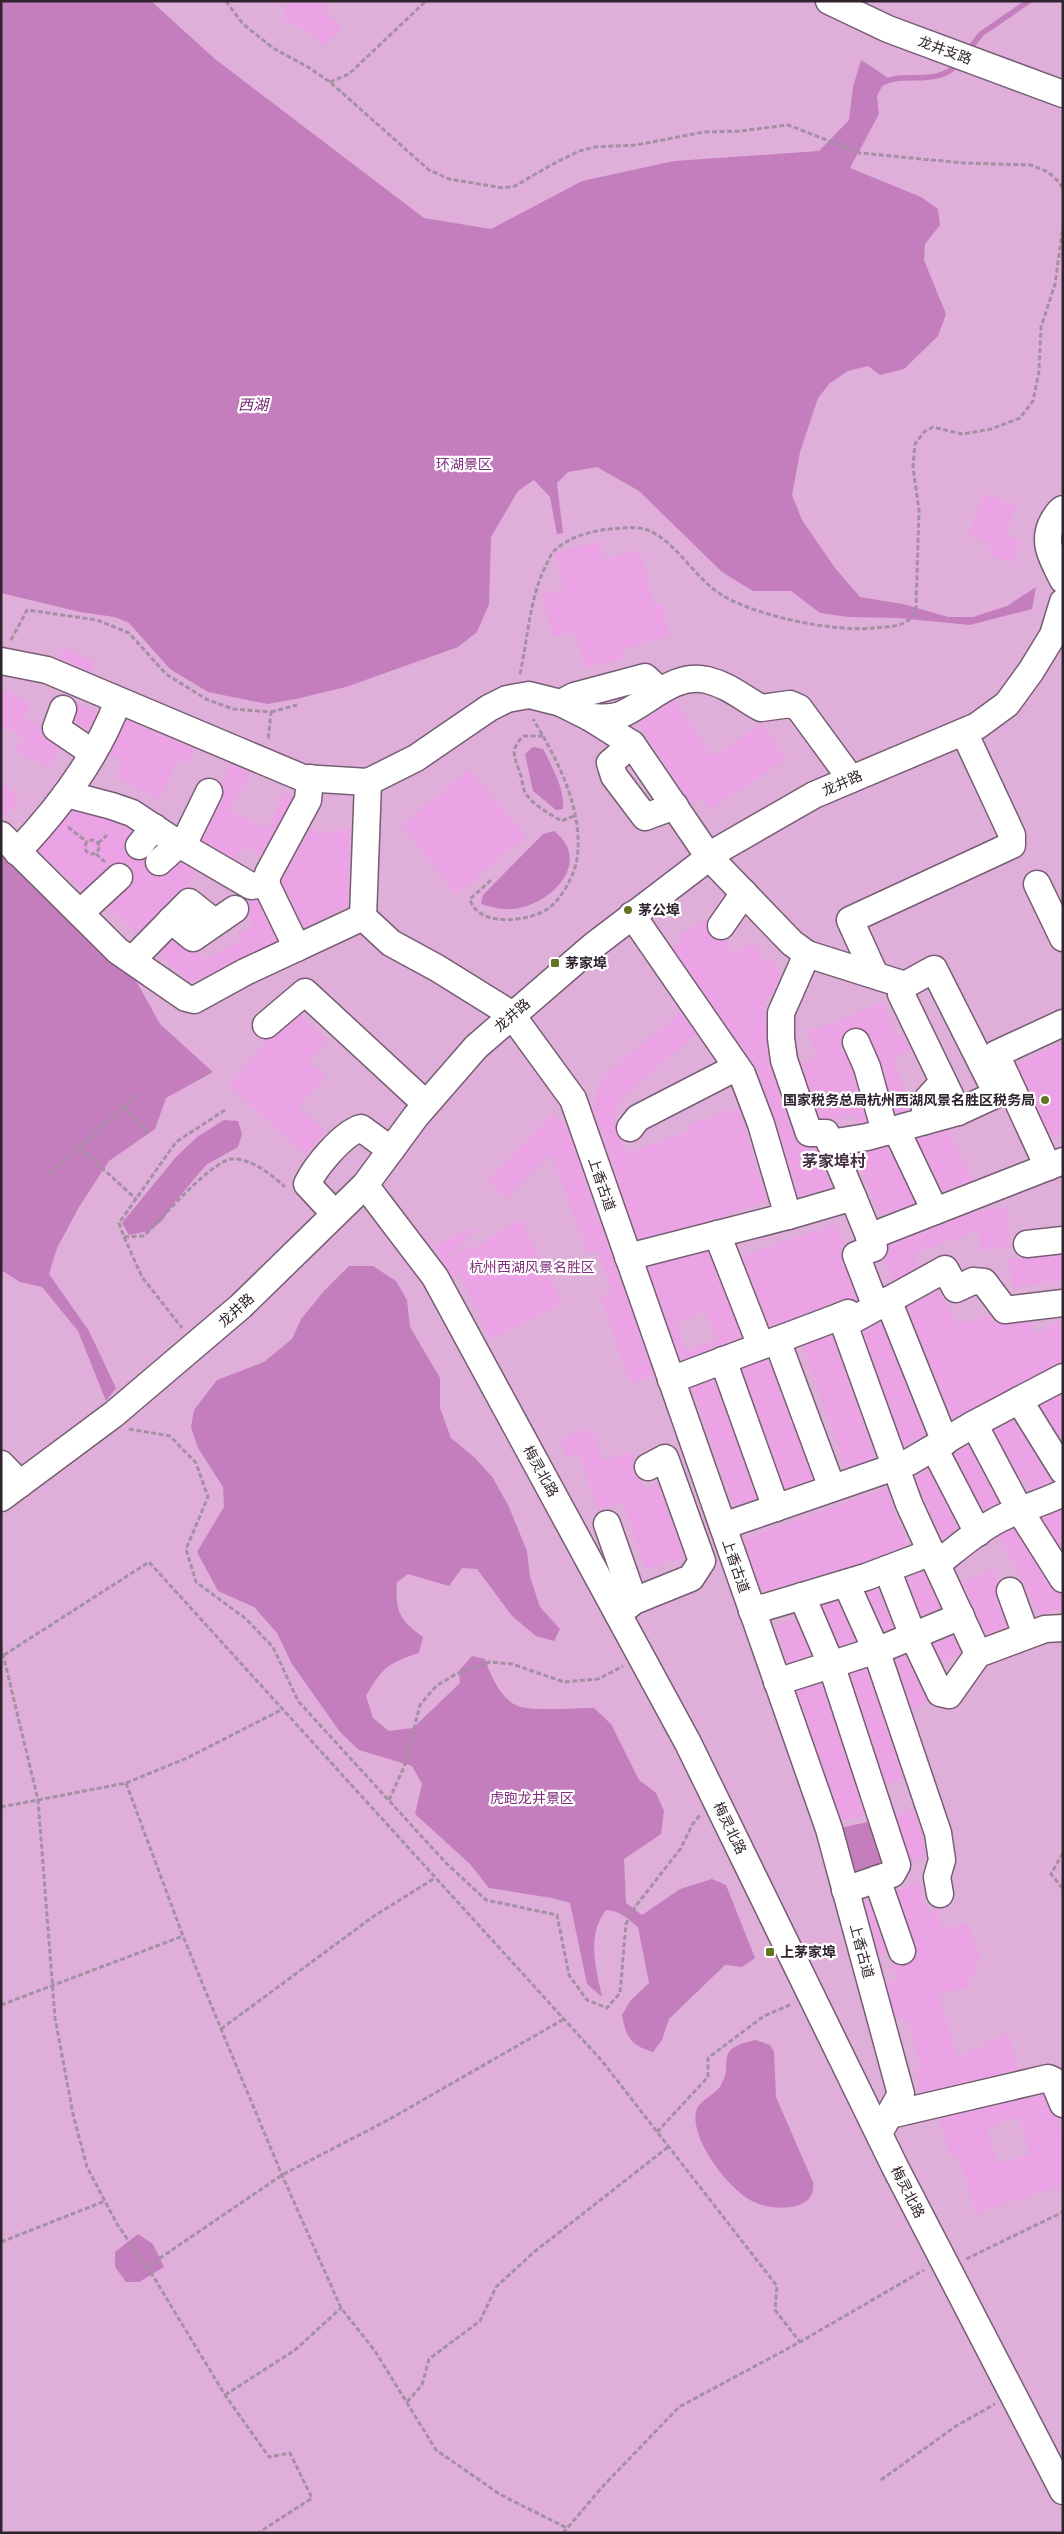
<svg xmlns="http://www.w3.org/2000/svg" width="1064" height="2534" viewBox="0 0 1064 2534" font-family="Ubuntu,'Noto Sans SC',sans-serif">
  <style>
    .green { fill: #dfafda }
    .water { fill: #c47ebe }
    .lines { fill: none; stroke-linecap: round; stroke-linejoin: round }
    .stream { stroke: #c47ebe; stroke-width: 5.5 }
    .building { fill: #eca3e5; fill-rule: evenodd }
    .minor-casing { stroke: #765d73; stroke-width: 29 }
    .path { stroke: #a590a3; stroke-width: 3; stroke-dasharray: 5 2.5; stroke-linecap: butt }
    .minor { stroke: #fff; stroke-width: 26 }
    .poi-dot { fill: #647421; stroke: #fff; stroke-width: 2 }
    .labels { text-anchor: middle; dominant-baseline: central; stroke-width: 4.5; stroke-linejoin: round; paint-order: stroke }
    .street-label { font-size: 14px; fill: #2f242e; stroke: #fff }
    .park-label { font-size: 14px; fill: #7f2c7b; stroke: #fff }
    .poi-label { font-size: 14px; font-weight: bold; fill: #2f242e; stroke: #fff; text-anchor: start }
    .water-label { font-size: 15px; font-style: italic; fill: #752271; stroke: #fff }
    .quarter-label { font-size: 16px; font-weight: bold; fill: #452f43; stroke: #fff }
  </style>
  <rect width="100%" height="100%" fill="#fee1fb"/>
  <!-- green -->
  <rect class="green" x="1" y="1" width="1062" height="2532"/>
  <!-- water -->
  <g class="water">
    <polygon points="1,1 151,1 215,59 424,218 491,229 582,181 674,161 819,151 849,120 853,87 861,60 887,77 877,96 879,114 850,168 921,197 938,209 940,225 925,244 924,260 946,314 938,336 904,369 880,375 868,366 848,371 830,383 818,398 800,452 792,495 802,520 835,568 860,597 903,604 948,617 973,617 1007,606 1036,587 1032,609 970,625 898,618 848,617 820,613 791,591 753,591 722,572 639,491 597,467 568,472 557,483 563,533 557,534 550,497 534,480 518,491 491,537 489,604 477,632 458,647 346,687 296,699 267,704 208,692 170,669 129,623 115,617 80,612 1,593"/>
    <path d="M533 747 543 749C552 767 565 789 563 809L556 810 533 791 525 754Z"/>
    <path d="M554 831C594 862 550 906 512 909 501 910 492 907 481 904L483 895 543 834Z"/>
    <polygon points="1,847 129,968 160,1024 213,1072 166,1098 155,1129 109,1161 79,1207 57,1248 49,1274 89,1331 116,1388 106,1401 78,1331 42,1287 20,1282 1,1270"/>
    <polygon points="224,1120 238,1121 242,1134 238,1147 206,1165 174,1203 162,1221 149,1231 129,1235 122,1223 176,1157 197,1137"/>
    <path d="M349 1266H373L396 1281 407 1300 410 1327 440 1378V1408L451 1438 475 1458 493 1478 509 1507 527 1551 530 1577 540 1607 560 1629 554 1641 536 1636 512 1616 477 1569 462 1568 449 1586 408 1574 397 1582C395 1612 400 1620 423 1637L419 1653C388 1663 382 1668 366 1696L373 1718 389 1731 413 1728 460 1683 459 1671 472 1656 485 1659C490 1674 502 1703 521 1707 537 1711 575 1708 594 1708L611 1724 639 1780 656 1793 664 1811 661 1834 624 1859 626 1903 642 1915 680 1889 712 1879 726 1885 755 1958 742 1967 725 1965 669 2019 662 2040 653 2052C631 2046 626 2037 622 2015L630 2001 649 1983 638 1927C628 1919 619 1910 606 1910 586 1936 596 1968 602 1997L587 1984 570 1903 552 1898 489 1888 470 1864 415 1814 422 1784 412 1766 359 1750 340 1732 292 1664 277 1633 254 1607 218 1591 197 1552 224 1507 223 1487 198 1448 191 1427 194 1410 217 1380 264 1362 292 1339 301 1319 324 1291Z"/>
    <polygon points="872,1821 887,1864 851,1882 836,1829"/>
    <path d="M756 2040 770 2045 774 2052 776 2097 813 2182C818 2214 768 2211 750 2200 728 2188 690 2139 696 2112 699 2099 714 2097 721 2085 735 2063 711 2049 756 2040Z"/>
    <polygon points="138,2234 153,2244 164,2267 139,2282 126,2282 115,2267 115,2252"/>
  </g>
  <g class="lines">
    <!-- stream -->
    <g class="stream">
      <polyline points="967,52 981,34 1029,1"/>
      <path d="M879 85C901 69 937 89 958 63"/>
    </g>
  </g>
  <!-- building -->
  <g class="building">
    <polygon points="288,1 324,1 322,10 342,28 324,45 308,31 283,19"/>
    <polygon points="983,494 1016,505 1006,535 1021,540 1014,563 989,555 990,543 969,536"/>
    <polygon points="599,541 604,559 640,550 654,605 663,604 670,636 622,649 625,658 585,668 575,631 553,637 542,595 564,589 554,553"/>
    <polygon points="64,647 96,662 91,672 59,659"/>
    <polygon points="1,689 31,703 24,717 41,727 43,736 59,748 49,767 15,751 23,736 1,726"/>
    <polygon points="674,700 713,757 762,724 787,759 709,810 701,798 691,804 639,724"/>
    <polygon points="76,703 97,712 88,731 74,722 77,714"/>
    <polygon points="126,720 195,749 190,764 178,760 159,800 116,777 122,760 109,755"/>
    <polygon points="231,764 251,772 230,810 268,829 284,793 293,797 261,855 243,845 235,859 202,840 209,827 212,828 209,826 223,798 224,790 221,784"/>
    <polygon points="469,770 526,836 457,894 402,825"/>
    <polygon points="1,782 21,800 1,819"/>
    <polygon points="72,811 108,820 132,831 124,843 125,852 130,858 144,861 148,872 154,876 163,877 181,862 197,872 188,887 178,891 137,933 108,908 133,882 133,873 130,867 123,863 115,863 83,890 38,851"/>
    <polygon points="310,828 318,833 350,828 348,905 304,928 282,882"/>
    <polygon points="246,900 257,900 277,941 190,983 160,953 172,940 184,950 192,953 198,952 206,959 242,939 239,934 253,926 248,916 250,907"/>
    <polygon points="709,918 706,925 712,938 719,941 726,940 734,953 753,941 765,962 770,957 781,975 774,993 764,998 769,1062 795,1138 801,1145 816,1148 831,1188 799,1197 775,1119 756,1068 672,947 683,939 681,934"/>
    <polygon points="883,1002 897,1036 903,1033 911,1050 894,1057 910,1110 895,1114 881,1063 870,1036 864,1030 857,1027 844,1033 841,1041 853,1072 867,1122 857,1123 854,1114 834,1120 820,1118 801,1064 817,1058 808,1031 857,1015 856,1013"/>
    <polygon points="681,1012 696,1034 622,1098 616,1112 616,1134 622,1140 626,1153 689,1132 687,1125 739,1108 767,1201 706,1222 638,1239 593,1108 598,1087 609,1071"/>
    <polygon points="301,1015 327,1041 308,1061 326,1076 298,1107 326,1132 305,1154 229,1086 268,1040 276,1036"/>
    <polygon points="1063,1042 1063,1133 1051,1138 1017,1064"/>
    <polygon points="553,1114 565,1123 654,1375 630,1383 601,1296 612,1292 597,1250 588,1254 551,1153 506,1198 488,1180"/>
    <polygon points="949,1130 973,1180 943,1192 917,1139"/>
    <polygon points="888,1147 915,1203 881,1216 855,1154"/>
    <polygon points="1008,1207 1010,1248 981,1250 979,1230 914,1254 919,1266 893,1281 884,1259 889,1251 888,1246 972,1213"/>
    <polygon points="520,1219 563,1304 490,1340 479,1318 481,1317 459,1274 452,1277 435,1246 472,1227 474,1230 445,1260 470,1246 472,1250"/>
    <polygon points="836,1224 845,1245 841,1252 842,1260 857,1300 842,1299 770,1327 742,1256"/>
    <path d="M708 1252 742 1337 681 1360 648 1267ZM705 1311 717 1340 686 1351 676 1322Z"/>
    <polygon points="1063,1255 1063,1280 1013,1288 1008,1259"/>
    <polygon points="939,1290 957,1324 990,1315 993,1322 1000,1324 1031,1322 1035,1335 1063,1319 1063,1361 952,1419 907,1307"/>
    <polygon points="881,1322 926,1435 904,1447 863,1332"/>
    <polygon points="832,1335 875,1458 846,1468 803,1346"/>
    <polygon points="768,1359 813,1479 785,1489 742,1369"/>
    <polygon points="714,1380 757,1499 734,1506 692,1388"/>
    <polygon points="1060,1395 1063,1399 1063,1442 1040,1406"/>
    <polygon points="1014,1420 1050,1479 1053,1481 1031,1490 1023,1477 1020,1479 994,1430"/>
    <polygon points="592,1429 603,1461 633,1451 635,1459 633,1466 635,1474 642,1481 645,1488 658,1484 684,1557 645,1569 623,1502 598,1510 579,1453 566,1457 560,1439"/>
    <polygon points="968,1445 999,1503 983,1511 954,1454"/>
    <polygon points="928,1468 958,1528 943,1540 915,1477 925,1473 924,1471"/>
    <polygon points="886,1488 907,1545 861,1563 762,1592 743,1540"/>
    <polygon points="1063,1510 1063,1551 1042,1518"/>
    <polygon points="1014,1529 1050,1587 1056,1592 1063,1594 1063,1608 1040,1615 999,1536"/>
    <polygon points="993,1569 998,1583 996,1596 1007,1627 986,1635 963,1582"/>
    <polygon points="923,1571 940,1608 921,1616 906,1578"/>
    <polygon points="878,1588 894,1628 884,1632 867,1592"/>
    <polygon points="838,1601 856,1641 840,1646 822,1606"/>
    <polygon points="796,1619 811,1655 788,1663 776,1625"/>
    <polygon points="953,1636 961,1653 942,1662 933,1644"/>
    <polygon points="905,1655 928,1702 912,1709 895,1659"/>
    <polygon points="867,1669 903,1778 886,1783 850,1674"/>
    <polygon points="822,1683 865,1816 842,1821 797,1691"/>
    <polygon points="914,1810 923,1837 926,1857 911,1861 896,1815"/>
    <polygon points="919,1882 928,1913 937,1910 943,1930 968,1923 981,1961 975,1964 976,1974 968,1977 971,1986 938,1994 957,2056 986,2047 985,2042 1009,2035 1018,2070 921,2092 915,2069 921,2067 906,2017 896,2019 886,1983 898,1979 890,1960 899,1966 906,1965 913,1961 917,1954 916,1946 897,1890"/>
    <polygon points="868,1900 887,1953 879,1955 864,1901"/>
    <path d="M1043 2095 1049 2110 1057 2117 1063 2135V2185L976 2213 958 2155 951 2157 939 2119ZM1019 2117 1030 2154 998 2164 986 2127Z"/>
  </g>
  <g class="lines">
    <defs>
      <g id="minor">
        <polyline points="829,1 888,29 1063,94"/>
        <path d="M1063 509C1058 512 1056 516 1053 521 1041 542 1053 560 1063 580"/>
        <polyline points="1,661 47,670 303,778 368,782 416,758 489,708 507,699 529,695 561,703 589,717 632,744 709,857 792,943 807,954 905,985 934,969 997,1094 958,1112 901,994 905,985"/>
        <polyline points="561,703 574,696 645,677 659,690"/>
        <polyline points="63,709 56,728 93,753"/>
        <path d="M589 717C598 717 611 719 620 715 648 704 673 672 707 680 728 685 743 698 761 708L790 704 799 708 851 779"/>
        <polyline points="632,744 610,763 614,776 645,817 675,806"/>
        <polyline points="368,782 363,917 391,943 437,968 511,1014 573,1099 829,1829 901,2094 879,2133"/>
        <polyline points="66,794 112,806 132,813 179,844 186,839 209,792"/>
        <polyline points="1,835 118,951 186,998 194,1000 245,972 363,917"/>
        <polyline points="139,846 154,827"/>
        <path d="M17 852C59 808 97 758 118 701"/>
        <polyline points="159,862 179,844 251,886 266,884 297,948"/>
        <polyline points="266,884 268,874 308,800 310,778"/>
        <polyline points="1037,884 1063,938"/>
        <polyline points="80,913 119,877"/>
        <polyline points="632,915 742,1074 761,1124 788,1216"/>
        <polyline points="171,920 193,938 235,909"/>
        <polyline points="721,926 744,893"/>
        <polyline points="807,954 781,1013 781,1038 784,1060 809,1133 826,1133 853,1197"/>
        <polyline points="132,960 189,902 214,922"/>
        <polyline points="875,975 850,920 1012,845 1012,835 964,732"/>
        <polyline points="266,1025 305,992 426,1104"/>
        <polyline points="856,1042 867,1067 885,1132"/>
        <polyline points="925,1121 925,1102 943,1082"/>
        <polyline points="630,1128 638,1118 737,1067"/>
        <polyline points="896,1129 935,1211"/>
        <polyline points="830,1143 867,1137 958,1112"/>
        <polyline points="1048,1167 996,1054 1063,1023"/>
        <polyline points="365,1185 435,1277 688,1743 895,2167 1063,2491"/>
        <path d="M335 1214 307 1184C316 1166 342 1134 361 1128L391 1150"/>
        <polyline points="717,1234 761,1346"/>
        <polyline points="869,1237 1063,1161"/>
        <polyline points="1027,1244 1063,1240"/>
        <polyline points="628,1257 788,1216 853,1197 874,1248 856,1255 876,1307"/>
        <polyline points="888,1300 945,1442"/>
        <polyline points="841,1316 909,1504 978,1654"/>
        <polyline points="777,1340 832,1488"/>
        <polyline points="723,1360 776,1508"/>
        <polyline points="671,1380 841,1316 848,1313 851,1321 945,1269 956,1289 973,1281 984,1282 1005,1310 1063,1303"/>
        <polyline points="1019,1400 1063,1471"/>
        <polyline points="974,1424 1020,1511 1063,1579"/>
        <polyline points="934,1448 978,1533"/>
        <polyline points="1,1464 20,1484"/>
        <polyline points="1,1498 114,1414 241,1306 365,1185 416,1116 476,1047 593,946 720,849 814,795 977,726 1007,704 1031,671 1053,635 1063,602"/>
        <polyline points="607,1524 634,1601"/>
        <polyline points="723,1526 909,1462 974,1424 1063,1377"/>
        <path d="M937 1564C959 1547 982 1526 1008 1515 1026 1507 1045 1502 1063 1493"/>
        <polyline points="887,1569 913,1636 940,1693 949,1695 978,1654 1045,1629 1063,1628"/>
        <polyline points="846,1583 876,1650 938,1833 942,1860 937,1877 940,1894"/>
        <polyline points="1010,1591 1026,1635"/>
        <polyline points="802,1596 831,1664 897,1865 892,1874 845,1890"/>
        <polyline points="752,1611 866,1577 932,1552"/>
        <polyline points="618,1614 634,1601 691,1578 702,1561 665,1458 648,1467"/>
        <polyline points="777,1682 886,1647 961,1616"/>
        <polyline points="877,1879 902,1951"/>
        <polyline points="890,2115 1048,2078 1053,2080 1063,2104"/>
      </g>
    </defs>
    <!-- minor casing -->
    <use href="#minor" class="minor-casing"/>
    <!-- path -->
    <g class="path">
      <polyline points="226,1 243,24 273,48 308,67 330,82 429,170 449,179 503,188 515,186 551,165 579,151 595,147 636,145 704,132 740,131 788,125 860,153 963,163 1031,165 1048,172 1060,183 1063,191"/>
      <polyline points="330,82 349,74 426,1"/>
      <polyline points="11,640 27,610 97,620 129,633 166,674 206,699 233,709 271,712 268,741"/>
      <path d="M520 674C528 638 529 601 545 567 548 562 550 555 554 551 568 537 591 531 610 529 624 528 641 525 654 533 682 549 698 583 727 598 762 617 834 632 874 628 892 626 911 628 916 607L919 510 913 467 915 444 924 432 933 427 962 434 991 429 1020 418 1033 401 1039 371 1041 327 1055 284 1063 226"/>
      <polyline points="271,712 297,705"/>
      <path d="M543 736H524C511 747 513 755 519 770 522 777 522 786 525 792 532 805 550 814 562 821L576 815"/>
      <polyline points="68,827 87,842"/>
      <circle cx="92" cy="847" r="7"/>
      <polyline points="98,843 107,835"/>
      <polyline points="96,854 105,862"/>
      <path d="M491 880 470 899C477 928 530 922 549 908 562 898 575 874 577 859 584 809 557 759 533 719"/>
      <polyline points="124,1107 148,1134"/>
      <path d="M225 1110 176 1142 119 1223 124 1237 144 1236C160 1220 212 1160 232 1159 251 1158 272 1175 285 1187"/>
      <polyline points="79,1147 136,1199"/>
      <polyline points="50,1174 138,1093"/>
      <polyline points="124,1237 142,1277 182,1328"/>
      <polyline points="129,1429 170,1436 196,1463 208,1497 186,1549 196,1582 245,1618 273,1647 298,1701 446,1863 486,1900 557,1915 569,1975 587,2000 607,2008 620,1993 626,1924 635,1907 681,1848 692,1825 700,1815"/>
      <polyline points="1,1646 38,1800 55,2018 73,2114 87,2167 117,2224 153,2276 225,2395 269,2457 290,2453 312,2498 258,2533"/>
      <polyline points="4,1655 149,1562 602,2061 777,2286 775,2310 800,2342"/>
      <polyline points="126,1783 183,1936 221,2029 282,2175 341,2308 375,2351 436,2450 501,2495 567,2528"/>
      <polyline points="389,1800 404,1767 420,1705 436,1686 456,1674 490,1662 512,1664 564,1682 598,1679 623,1666"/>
      <polyline points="1,1807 126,1783 187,1758 281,1710"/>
      <polyline points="1063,1853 1051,1874 1063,1889"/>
      <polyline points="1,2005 183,1936"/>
      <polyline points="221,2029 374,1916 435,1878"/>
      <polyline points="657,2132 708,2077 708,2058 764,2016 792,2004"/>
      <polyline points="1,2242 105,2201"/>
      <polyline points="966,2259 1063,2212"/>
      <polyline points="147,2267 282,2175 388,2120 564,2019"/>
      <polyline points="225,2395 295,2350 341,2308"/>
      <polyline points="407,2402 422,2385 429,2359 480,2321 496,2287 534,2252 668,2147"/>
      <polyline points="881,2480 956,2426 995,2404"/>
      <polyline points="563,2533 604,2485 679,2407 800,2342 924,2270"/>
    </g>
    <!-- minor -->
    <use href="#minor" class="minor"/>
  </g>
  <!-- markers -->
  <g class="poi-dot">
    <circle cx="628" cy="910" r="5"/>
    <rect x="550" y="958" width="10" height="10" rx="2.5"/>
    <circle cx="1045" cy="1100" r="5"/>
    <rect x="765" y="1947" width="10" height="10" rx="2.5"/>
  </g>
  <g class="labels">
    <!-- street labels -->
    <g class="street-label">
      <text transform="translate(945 50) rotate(20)">龙井支路</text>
      <text transform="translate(842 783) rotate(-24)">龙井路</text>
      <text transform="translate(512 1015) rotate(-41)">龙井路</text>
      <text transform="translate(602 1184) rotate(71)">上香古道</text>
      <text transform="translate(236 1310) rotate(-42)">龙井路</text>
      <text transform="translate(541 1471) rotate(61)">梅灵北路</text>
      <text transform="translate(736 1566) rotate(71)">上香古道</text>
      <text transform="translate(730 1828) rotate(64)">梅灵北路</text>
      <text transform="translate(862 1951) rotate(75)">上香古道</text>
      <text transform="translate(908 2192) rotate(63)">梅灵北路</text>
    </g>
    <!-- park labels -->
    <g class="park-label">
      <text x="464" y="464">环湖景区</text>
      <text x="532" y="1267">杭州西湖风景名胜区</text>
      <text x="532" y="1798">虎跑龙井景区</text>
    </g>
    <!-- poi labels -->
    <g class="poi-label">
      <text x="638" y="910">茅公埠</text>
      <text x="565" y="963">茅家埠</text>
      <text x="1035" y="1100" text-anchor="end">国家税务总局杭州西湖风景名胜区税务局</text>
      <text x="780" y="1952">上茅家埠</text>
    </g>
    <!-- water labels -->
    <g class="water-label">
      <text x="253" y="404">西湖</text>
    </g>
    <!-- quarter labels -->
    <g class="quarter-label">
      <text x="834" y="1161">茅家埠村</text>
    </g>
  </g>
  <!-- border -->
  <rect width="1064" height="2534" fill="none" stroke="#2f242e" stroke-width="5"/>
</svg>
